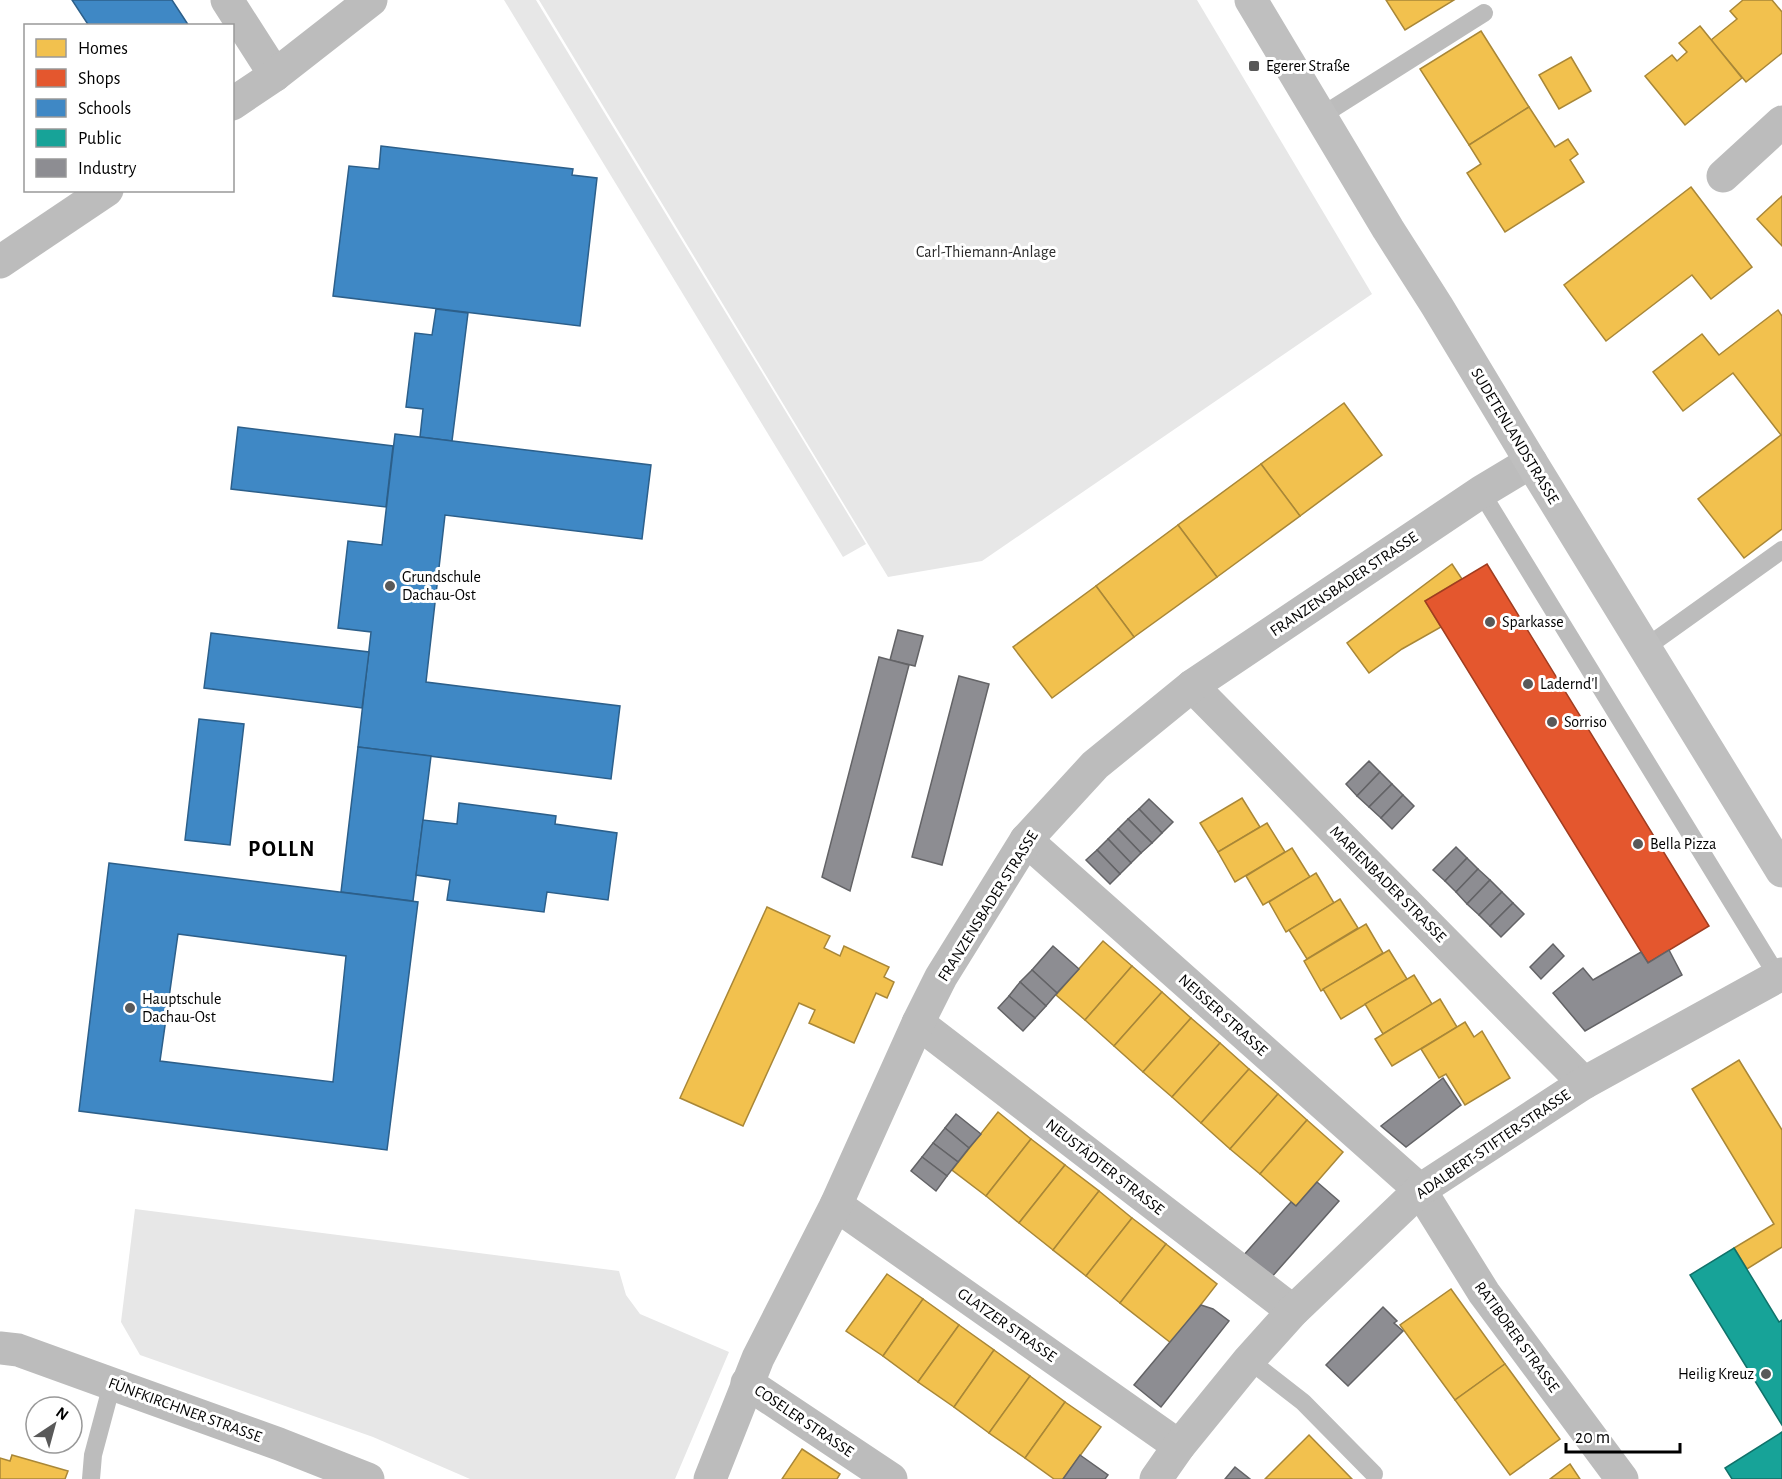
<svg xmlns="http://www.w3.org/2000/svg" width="1782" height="1479" viewBox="0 0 1782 1479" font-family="'Alegreya Sans',sans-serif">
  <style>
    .green { fill: #e7e7e7 }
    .homes { fill: #f2c14e; stroke: #a98737; stroke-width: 1.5 }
    .shops { fill: #e4572e; stroke: #a03d20; stroke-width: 1.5 }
    .schools { fill: #3f88c5; stroke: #2c5f8a; stroke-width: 1.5; fill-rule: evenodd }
    .public { fill: #17a398; stroke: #10726a; stroke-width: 1.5 }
    .industry { fill: #8d8d92; stroke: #636366; stroke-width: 1.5 }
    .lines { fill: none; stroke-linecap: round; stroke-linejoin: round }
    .lane { stroke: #bcbcbc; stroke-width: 18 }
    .street { stroke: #bcbcbc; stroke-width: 33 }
    .secondary { stroke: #bfbfbf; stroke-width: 33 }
    .poi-dot { fill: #595959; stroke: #fff; stroke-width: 2 }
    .labels { text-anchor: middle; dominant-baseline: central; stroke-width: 6; stroke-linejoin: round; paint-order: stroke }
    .poi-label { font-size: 16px; fill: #000; stroke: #fff; text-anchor: start }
    .park-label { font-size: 16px; fill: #2b2b2b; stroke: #fff }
    .street-label { font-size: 16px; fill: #000; stroke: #fff }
    .district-label { font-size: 22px; font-weight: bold; letter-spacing: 1.5px; fill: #000; stroke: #fff }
  </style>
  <rect width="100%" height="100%" fill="#fff"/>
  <!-- green -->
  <g class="green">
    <polygon points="504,0 536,0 866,544 843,557"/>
    <polygon points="539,0 1197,0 1372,294 982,561 888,577"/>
    <polygon points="135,1209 619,1271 626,1295 640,1314 729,1352 675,1479 470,1479 373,1437 140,1355 121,1322"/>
  </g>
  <!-- homes -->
  <g class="homes">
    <polygon points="1386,0 1454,0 1405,30"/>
    <polygon points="1743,0 1772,0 1782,12 1782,53 1746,82 1711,40 1737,19 1730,11"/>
    <polygon points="1700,26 1742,78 1685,125 1645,76 1672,55 1677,61 1687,52 1679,43"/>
    <polygon points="1481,31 1529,107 1469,145 1420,69"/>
    <polygon points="1571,57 1591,91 1559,109 1539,75"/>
    <polygon points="1529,107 1555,147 1568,139 1578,154 1570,160 1584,182 1505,232 1467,173 1481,164 1469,145"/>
    <polygon points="1691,187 1752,267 1711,299 1692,275 1606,341 1564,285"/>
    <polygon points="1782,196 1782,246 1757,219"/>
    <polygon points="1778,310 1782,316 1782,529 1744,558 1698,499 1781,435 1733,373 1683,411 1653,372 1702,334 1719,355"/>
    <polygon points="1344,403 1382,455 1300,516 1261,464"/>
    <polygon points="1261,464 1300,516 1217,577 1178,525"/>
    <polygon points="1178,525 1217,577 1134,637 1096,586"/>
    <polygon points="1452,564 1462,579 1425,601 1441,627 1402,649 1369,673 1347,643"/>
    <polygon points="1096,586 1134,637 1052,698 1013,647"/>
    <polygon points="1242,798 1260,827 1218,852 1200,823"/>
    <polygon points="1267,823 1285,852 1235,882 1218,852"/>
    <polygon points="1292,848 1310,877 1263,905 1246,876"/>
    <polygon points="1316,873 1334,903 1286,932 1269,902"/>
    <polygon points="1340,899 1358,928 1307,959 1289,930"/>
    <polygon points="767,907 830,936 824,948 840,956 844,946 889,967 884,977 894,982 887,998 876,993 854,1043 809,1023 815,1010 799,1003 743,1126 680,1098"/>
    <polygon points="1366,924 1383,953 1321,991 1304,961"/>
    <polygon points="1103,941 1132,966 1085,1020 1056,995"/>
    <polygon points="1389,950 1407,979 1341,1019 1323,989"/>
    <polygon points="1132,966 1162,992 1114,1046 1085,1020"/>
    <polygon points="1414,975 1432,1004 1383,1034 1365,1004"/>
    <polygon points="1162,992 1191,1018 1143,1072 1114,1046"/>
    <polygon points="1440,999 1457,1027 1392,1066 1375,1039"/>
    <polygon points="1191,1018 1220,1043 1172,1097 1143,1072"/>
    <polygon points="1465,1022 1474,1037 1482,1031 1510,1078 1465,1105 1446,1074 1439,1078 1421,1049"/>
    <polygon points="1220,1043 1249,1069 1201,1123 1172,1097"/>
    <polygon points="1739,1060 1782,1130 1782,1247 1747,1269 1734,1248 1774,1224 1692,1089"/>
    <polygon points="1249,1069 1278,1094 1230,1149 1201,1123"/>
    <polygon points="1278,1094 1307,1120 1260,1174 1230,1149"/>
    <polygon points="998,1112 1031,1139 986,1196 952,1170"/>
    <polygon points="1307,1120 1343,1152 1296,1206 1260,1174"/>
    <polygon points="1031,1139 1065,1165 1019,1223 986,1196"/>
    <polygon points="1065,1165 1099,1191 1053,1250 1019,1223"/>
    <polygon points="1099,1191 1132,1218 1086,1276 1053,1250"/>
    <polygon points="1132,1218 1166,1244 1120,1303 1086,1276"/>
    <polygon points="1166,1244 1217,1284 1171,1343 1120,1303"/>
    <polygon points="887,1274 923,1299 883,1356 846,1331"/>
    <polygon points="1451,1289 1505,1364 1455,1400 1400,1325"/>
    <polygon points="923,1299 959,1325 918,1382 883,1356"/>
    <polygon points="959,1325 994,1350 954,1407 918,1382"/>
    <polygon points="994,1350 1030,1376 989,1433 954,1407"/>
    <polygon points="1505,1364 1560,1439 1510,1475 1455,1400"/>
    <polygon points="1030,1376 1065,1402 1025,1458 989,1433"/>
    <polygon points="1065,1402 1101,1427 1063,1479 1054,1479 1025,1458"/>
    <polygon points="1309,1435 1352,1479 1265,1479"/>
    <polygon points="802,1449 840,1474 837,1479 782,1479"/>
    <polygon points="12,1455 68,1471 65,1479 0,1479 0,1458 10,1461"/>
    <polygon points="1570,1464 1580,1479 1550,1479"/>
  </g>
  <!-- shops -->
  <polygon class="shops" points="1487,564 1709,926 1648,963 1425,601"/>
  <!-- schools -->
  <g class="schools">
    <polygon points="72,0 172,0 189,26 89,26"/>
    <polygon points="381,146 573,169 572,175 597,178 580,326 333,296 349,166 379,169"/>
    <polygon points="436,309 468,313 452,441 420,437 423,409 406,407 415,333 432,335"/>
    <polygon points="238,427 393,446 386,507 231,489"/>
    <polygon points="395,434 651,465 642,539 445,515 426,682 620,706 611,779 358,747 371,632 338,628 348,541 382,545"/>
    <polygon points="211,633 369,652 362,708 204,688"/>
    <polygon points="199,719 244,724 230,845 185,840"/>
    <polygon points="358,747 431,756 413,901 341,892"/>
    <polygon points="459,803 556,816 555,824 617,833 608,900 547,892 544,912 447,900 450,880 416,875 423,820 457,824"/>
    <path d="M109 863 418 902 387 1150 79 1111ZM178 934 346 956 333 1082 160 1061Z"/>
  </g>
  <!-- public -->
  <g class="public">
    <polygon points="1734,1248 1779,1322 1782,1320 1782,1425 1690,1275"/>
    <polygon points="1782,1432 1782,1479 1732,1479 1725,1468"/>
  </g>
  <!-- industry -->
  <g class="industry">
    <polygon points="898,630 923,636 915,666 890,660"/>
    <polygon points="879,657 909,665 850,891 822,877"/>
    <polygon points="959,676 989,684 942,865 912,857"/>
    <polygon points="1369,761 1380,772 1357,796 1346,784"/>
    <polygon points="1380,772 1392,784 1369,807 1357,796"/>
    <polygon points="1392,784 1403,795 1381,818 1369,807"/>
    <polygon points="1403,795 1414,806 1392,829 1381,818"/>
    <polygon points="1149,799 1173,822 1162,833 1139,809"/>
    <polygon points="1139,809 1162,833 1152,843 1128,819"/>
    <polygon points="1128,819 1152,843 1141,853 1118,829"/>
    <polygon points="1118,829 1141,853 1131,863 1108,839"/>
    <polygon points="1108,839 1131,863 1120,874 1097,850"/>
    <polygon points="1456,847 1467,858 1445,881 1433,870"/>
    <polygon points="1097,850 1120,874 1110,884 1086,860"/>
    <polygon points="1467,858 1478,869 1456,892 1445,881"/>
    <polygon points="1478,869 1490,880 1467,904 1456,892"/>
    <polygon points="1490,880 1502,892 1479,915 1467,904"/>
    <polygon points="1502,892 1513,903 1490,926 1479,915"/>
    <polygon points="1513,903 1524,914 1501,937 1490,926"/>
    <polygon points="1553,944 1564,956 1541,979 1530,967"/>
    <polygon points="1053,946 1079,969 1057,993 1032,970"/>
    <polygon points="1669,950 1682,975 1585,1031 1553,993 1583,968 1593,980 1641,952 1648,963"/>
    <polygon points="1032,970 1057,993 1046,1006 1020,982"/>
    <polygon points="1020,982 1046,1006 1035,1018 1009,996"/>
    <polygon points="1009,996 1035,1018 1023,1031 998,1008"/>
    <polygon points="1443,1078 1461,1105 1406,1147 1381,1126"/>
    <polygon points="956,1114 981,1134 969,1148 945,1128"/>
    <polygon points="945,1128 969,1148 958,1162 933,1143"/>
    <polygon points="933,1143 958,1162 947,1176 922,1157"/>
    <polygon points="922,1157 947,1176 936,1191 911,1171"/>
    <polygon points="1317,1182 1339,1201 1270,1279 1243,1256 1291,1202 1296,1206"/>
    <polygon points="1201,1305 1213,1309 1229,1321 1161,1407 1134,1385"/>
    <polygon points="1383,1307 1397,1321 1394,1323 1403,1331 1348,1386 1326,1365"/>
    <polygon points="1080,1455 1108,1475 1105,1479 1063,1479"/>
    <polygon points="1235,1467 1250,1479 1225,1479"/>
  </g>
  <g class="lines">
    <!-- lane -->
    <g class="lane">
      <polyline points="1321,116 1484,13"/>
      <polyline points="1481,492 1778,977"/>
      <polyline points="1645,648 1782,550"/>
      <polyline points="1249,1360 1303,1402 1374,1474"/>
      <polyline points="91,1479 93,1455 112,1384"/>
    </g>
    <!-- street -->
    <g class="street">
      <polyline points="227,0 275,75"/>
      <polyline points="232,104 275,75 371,0"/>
      <polyline points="1723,176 1782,122"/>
      <polyline points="0,262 107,190"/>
      <polyline points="1192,686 1584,1083"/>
      <polyline points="1026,840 1420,1190 1484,1293 1622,1479"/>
      <polyline points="918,1023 1293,1311"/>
      <polyline points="836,1205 1179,1446"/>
      <polyline points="0,1348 18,1350 112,1384 279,1444 368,1479"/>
      <polyline points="747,1383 891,1479"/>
      <polyline points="710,1479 758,1358 836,1205 918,1023 941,977 1026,840 1095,765 1192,686 1481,492 1531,462"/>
      <polyline points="1156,1479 1179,1446 1249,1360 1293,1311 1420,1190 1584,1083 1782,974"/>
    </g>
    <!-- secondary -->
    <polyline class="secondary" points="1251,0 1388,229 1437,306 1531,462 1782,871"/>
  </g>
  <!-- markers -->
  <g class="poi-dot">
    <rect x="1248" y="60" width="12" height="12" rx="3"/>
    <circle cx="390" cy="586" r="6"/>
    <circle cx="1490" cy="622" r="6"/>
    <circle cx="1528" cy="684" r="6"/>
    <circle cx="1552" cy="722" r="6"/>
    <circle cx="1638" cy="844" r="6"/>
    <circle cx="130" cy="1008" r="6"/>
    <circle cx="1766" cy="1374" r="6"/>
  </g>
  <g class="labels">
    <!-- poi labels -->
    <g class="poi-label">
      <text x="1266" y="66">Egerer Straße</text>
      <text x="402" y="577">Grundschule<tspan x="402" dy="18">Dachau-Ost</tspan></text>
      <text x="1502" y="622">Sparkasse</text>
      <text x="1540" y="684">Ladernd'l</text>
      <text x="1564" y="722">Sorriso</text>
      <text x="1650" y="844">Bella Pizza</text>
      <text x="142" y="999">Hauptschule<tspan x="142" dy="18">Dachau-Ost</tspan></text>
      <text x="1754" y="1374" text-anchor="end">Heilig Kreuz</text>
    </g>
    <!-- park labels -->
    <g class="park-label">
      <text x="986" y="252">Carl-Thiemann-Anlage</text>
    </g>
    <!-- street labels -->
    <g class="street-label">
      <text transform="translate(1515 436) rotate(59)">SUDETENLANDSTRASSE</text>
      <text transform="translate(1344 584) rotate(-34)">FRANZENSBADER STRASSE</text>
      <text transform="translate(1388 884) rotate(45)">MARIENBADER STRASSE</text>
      <text transform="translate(988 906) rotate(-58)">FRANZENSBADER STRASSE</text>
      <text transform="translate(1223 1015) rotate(42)">NEISSER STRASSE</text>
      <text transform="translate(1493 1144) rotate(-34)">ADALBERT-STIFTER-STRASSE</text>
      <text transform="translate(1105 1167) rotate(38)">NEUSTÄDTER STRASSE</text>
      <text transform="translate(1007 1325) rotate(35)">GLATZER STRASSE</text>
      <text transform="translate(1517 1337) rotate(54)">RATIBORER STRASSE</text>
      <text transform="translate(185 1410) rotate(20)">FÜNFKIRCHNER STRASSE</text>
      <text transform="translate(804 1421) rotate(34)">COSELER STRASSE</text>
    </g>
    <!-- district labels -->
    <g class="district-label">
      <text x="282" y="849">POLLN</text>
    </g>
  </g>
  <!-- legend -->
  <rect x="24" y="24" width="210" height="168" fill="#ffffff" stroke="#999999" stroke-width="1.5"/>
  <rect x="36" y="39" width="30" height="18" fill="#f2c14e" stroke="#999999" stroke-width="1.5"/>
  <text x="78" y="54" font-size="18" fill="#000000">Homes</text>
  <rect x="36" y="69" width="30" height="18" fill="#e4572e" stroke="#999999" stroke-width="1.5"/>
  <text x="78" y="84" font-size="18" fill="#000000">Shops</text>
  <rect x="36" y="99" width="30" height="18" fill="#3f88c5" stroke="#999999" stroke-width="1.5"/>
  <text x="78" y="114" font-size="18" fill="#000000">Schools</text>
  <rect x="36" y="129" width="30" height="18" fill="#17a398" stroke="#999999" stroke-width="1.5"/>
  <text x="78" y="144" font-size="18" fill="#000000">Public</text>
  <rect x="36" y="159" width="30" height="18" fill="#8d8d92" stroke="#999999" stroke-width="1.5"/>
  <text x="78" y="174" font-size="18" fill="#000000">Industry</text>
  <!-- north arrow -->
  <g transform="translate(54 1425) rotate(36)"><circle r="28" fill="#ffffff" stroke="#999999" stroke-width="1.5"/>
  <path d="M0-4.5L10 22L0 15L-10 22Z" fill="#595959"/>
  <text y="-9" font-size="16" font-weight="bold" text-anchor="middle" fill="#000000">N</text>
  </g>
  <!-- scale -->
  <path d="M1566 1443v9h114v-9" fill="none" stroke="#000000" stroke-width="3"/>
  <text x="1575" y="1443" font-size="18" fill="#000000" stroke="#ffffff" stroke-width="4.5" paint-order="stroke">20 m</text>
</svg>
